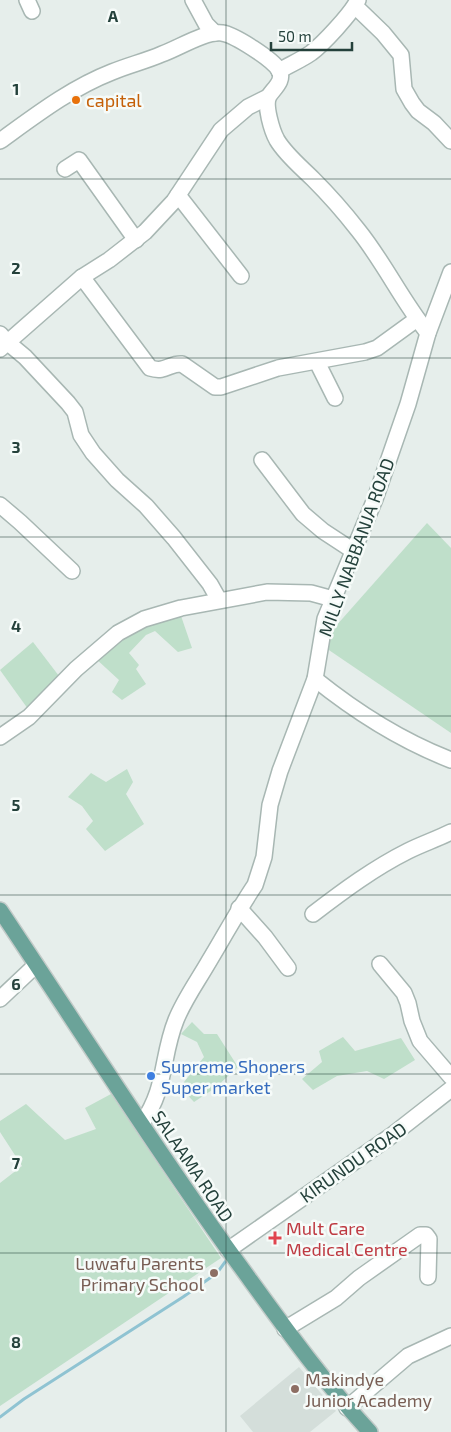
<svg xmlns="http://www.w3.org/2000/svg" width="451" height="1432" viewBox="0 0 451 1432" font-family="'Exo 2',sans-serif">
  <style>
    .built { fill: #d4deda }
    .green { fill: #bfdfca }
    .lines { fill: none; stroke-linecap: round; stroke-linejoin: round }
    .stream { stroke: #8fc3d2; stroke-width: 3 }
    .minor-casing { stroke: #a8b7b3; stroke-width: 18 }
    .major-casing { stroke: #c2cac8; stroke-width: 18 }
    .minor { stroke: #fff; stroke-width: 15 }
    .major { stroke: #6ba399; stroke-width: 15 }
    .grid { fill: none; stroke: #24413b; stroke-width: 1; stroke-opacity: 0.55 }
    .food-dot { fill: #e8710a; stroke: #f6fbf9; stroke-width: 2 }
    .shop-dot { fill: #3f7fe0; stroke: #f6fbf9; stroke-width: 2 }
    .health-dot { fill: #e0444e; stroke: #f6fbf9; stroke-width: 2 }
    .education-dot { fill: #8d6e63; stroke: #f6fbf9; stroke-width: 2 }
    .labels { text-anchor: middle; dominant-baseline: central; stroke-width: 5; stroke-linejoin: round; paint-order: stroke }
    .food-label { font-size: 18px; fill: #c56008; stroke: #f6fbf9; text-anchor: start }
    .street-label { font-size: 18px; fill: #24413b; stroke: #f6fbf9 }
    .shop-label { font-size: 18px; fill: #366cbe; stroke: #f6fbf9; text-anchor: start }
    .health-label { font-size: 18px; fill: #be3a42; stroke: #f6fbf9; text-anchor: start }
    .education-label { font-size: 18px; fill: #785e54; stroke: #f6fbf9; text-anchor: end }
    .grid-label { font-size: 16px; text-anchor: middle; font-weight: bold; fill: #24413b; stroke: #f6fbf9; stroke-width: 5; stroke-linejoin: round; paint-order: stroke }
  </style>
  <rect width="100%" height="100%" fill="#e6eeeb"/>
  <!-- built -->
  <polygon class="built" points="299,1367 336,1411 310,1432 253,1432 240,1416"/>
  <!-- green -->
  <g class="green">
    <polygon points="427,523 451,548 451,733 320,644"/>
    <polygon points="180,613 192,648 178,652 155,631 146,635 129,653 139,665 136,669 146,684 122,700 112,692 119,680 94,657 120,635"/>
    <polygon points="33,642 59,676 28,709 0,670"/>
    <polygon points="127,769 133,782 126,794 144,824 105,851 86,829 93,821 82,806 68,797 91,773 106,782"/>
    <polygon points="192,1022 204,1034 217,1034 238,1067 215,1088 194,1102 180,1087 204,1057 197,1042 181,1034"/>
    <polygon points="343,1037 355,1051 401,1038 415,1060 384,1079 367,1071 337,1076 313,1090 302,1079 322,1062 319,1051"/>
    <polygon points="111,1094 221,1258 0,1406 0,1183 22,1166 0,1132 0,1121 26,1104 65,1140 96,1129 85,1108"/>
  </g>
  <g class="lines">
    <!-- stream -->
    <polyline class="stream" points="0,1417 24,1399 183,1297 217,1273 228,1258"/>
    <defs>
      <g id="minor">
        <polyline points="27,0 32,11"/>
        <polyline points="193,0 206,24 215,33"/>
        <polyline points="355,6 383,33 401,55 404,89 412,103 418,111 434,123 451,141"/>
        <path d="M279 71C289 65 301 60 311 53 323 44 351 14 358 0"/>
        <path d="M0 141C36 115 71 88 112 72 129 65 146 61 162 54 179 48 205 31 222 33 235 35 272 59 279 70 285 81 273 89 269 96 264 105 272 131 277 140 286 155 301 167 313 179 329 195 344 212 358 230 384 262 402 301 428 333"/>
        <polyline points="65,169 79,160 136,240"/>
        <polyline points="178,195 241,276"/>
        <path d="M82 277 150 368C166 373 169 363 182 364L215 387H221L278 368 365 352 377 348 417 319"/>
        <polyline points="0,334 7,342 25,357 68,403 75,412 81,435 93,453 117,480 146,506 174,538 210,584 219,600"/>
        <polyline points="0,349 82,277 109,260 145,232 174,201 221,130 248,107 268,97"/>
        <polyline points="317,362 335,398"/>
        <polyline points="262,460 303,514 323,531 352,550"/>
        <polyline points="0,505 20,522 72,571"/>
        <path d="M315 679C356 712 402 741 451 760"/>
        <polyline points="0,737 29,717 76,669 118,633 144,619 181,608 267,592 311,593 333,599"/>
        <polyline points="239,908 265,937 288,968"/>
        <path d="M313 914C343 891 374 868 408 851 422 844 437 839 451 832"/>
        <polyline points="380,964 404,993 408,1003 412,1021 420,1041 451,1077"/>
        <polyline points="0,999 36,965"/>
        <path d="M142 1123C167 1088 161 1057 176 1020 184 1000 197 982 208 963 224 937 238 910 255 885L264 857 270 805 280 771 315 679 325 619 375 499 408 404 428 333 451 272"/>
        <polyline points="228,1250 391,1136 451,1089"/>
        <polyline points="285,1329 336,1298 359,1278 420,1235 426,1235 429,1239 428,1277"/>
        <polyline points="347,1408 408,1356 451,1336"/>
      </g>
      <path id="major" d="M0 910C78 1027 153 1145 235 1259 278 1318 320 1378 370 1432"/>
    </defs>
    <!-- minor casing -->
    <use href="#minor" class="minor-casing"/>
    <!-- major casing -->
    <use href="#major" class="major-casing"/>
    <!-- minor -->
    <use href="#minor" class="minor"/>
    <!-- major -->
    <use href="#major" class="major"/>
  </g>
  <!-- grid -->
  <path class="grid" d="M226 0V1432M0 179H451M0 358H451M0 537H451M0 716H451M0 895H451M0 1074H451M0 1253H451"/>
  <!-- markers -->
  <circle class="food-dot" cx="76" cy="100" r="5"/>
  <circle class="shop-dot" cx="151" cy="1076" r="5"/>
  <path class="health-dot" d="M272.5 1230.5h5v5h5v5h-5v5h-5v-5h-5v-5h5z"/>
  <g class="education-dot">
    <circle cx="214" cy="1273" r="5"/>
    <circle cx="295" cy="1389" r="5"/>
  </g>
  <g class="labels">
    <!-- food labels -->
    <g class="food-label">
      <text x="86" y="100">capital</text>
    </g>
    <!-- street labels -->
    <g class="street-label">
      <text transform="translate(356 547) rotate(-70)">MILLY NABBANJA ROAD</text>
      <text transform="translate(353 1162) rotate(-35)">KIRUNDU ROAD</text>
      <text transform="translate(193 1166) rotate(56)">SALAAMA ROAD</text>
    </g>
    <!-- shop labels -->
    <g class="shop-label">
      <text x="161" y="1066">Supreme Shopers<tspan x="161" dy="21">Super market</tspan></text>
    </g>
    <!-- health labels -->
    <g class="health-label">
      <text x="286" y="1228">Mult Care<tspan x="286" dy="21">Medical Centre</tspan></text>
    </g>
    <!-- education labels -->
    <g class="education-label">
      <text x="204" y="1263">Luwafu Parents<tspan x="204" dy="21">Primary School</tspan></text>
      <text x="305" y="1379" text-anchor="start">Makindye<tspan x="305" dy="21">Junior Academy</tspan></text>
    </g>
  </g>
  <g class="grid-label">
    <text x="113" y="22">A</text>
    <text x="16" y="95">1</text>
    <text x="16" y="274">2</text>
    <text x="16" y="453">3</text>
    <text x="16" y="632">4</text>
    <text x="16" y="811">5</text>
    <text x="16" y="990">6</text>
    <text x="16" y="1169">7</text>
    <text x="16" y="1348">8</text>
  </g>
  <!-- scale -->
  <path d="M271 42v8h81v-8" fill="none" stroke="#24413b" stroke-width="2.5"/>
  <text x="278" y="42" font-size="15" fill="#24413b" stroke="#f6fbf9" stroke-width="4" paint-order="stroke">50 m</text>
</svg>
